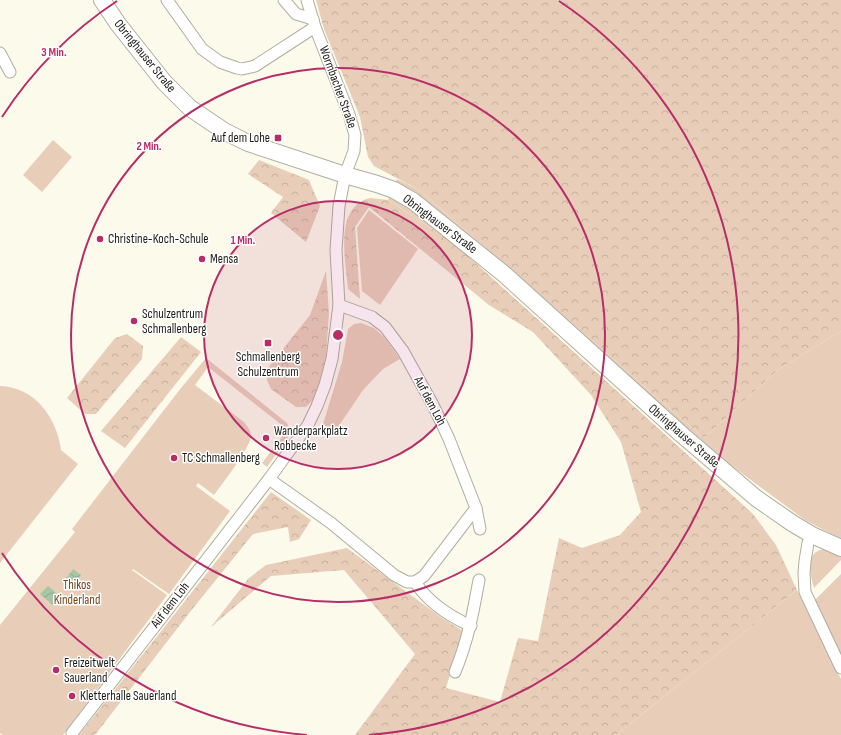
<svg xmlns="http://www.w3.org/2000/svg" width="841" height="735" viewBox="0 0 841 735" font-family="'Sofia Sans Condensed',sans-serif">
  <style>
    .green { fill: #e8ceb9 }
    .forest { fill: url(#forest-crowns) }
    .water { fill: url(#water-waves) }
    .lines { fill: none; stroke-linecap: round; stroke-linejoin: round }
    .street-casing { stroke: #afaea1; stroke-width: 13 }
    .secondary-casing { stroke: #afaea1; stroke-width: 18 }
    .street { stroke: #fff; stroke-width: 11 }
    .secondary { stroke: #fff; stroke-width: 16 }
    .ring { fill: none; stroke: #b82d68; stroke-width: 2 }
    .poi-dot { fill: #b82d68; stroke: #fff; stroke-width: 1.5 }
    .labels { text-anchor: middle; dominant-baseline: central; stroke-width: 3; stroke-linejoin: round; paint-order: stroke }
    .street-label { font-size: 13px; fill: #1d1c17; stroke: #fff }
    .poi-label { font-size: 13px; fill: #1d1c17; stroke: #fff; text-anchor: start }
    .park-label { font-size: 13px; fill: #74471a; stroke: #fff }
    .centre { fill: #b82d68; stroke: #fff; stroke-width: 2 }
    .ring-label { font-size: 12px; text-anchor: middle; font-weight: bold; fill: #b82d68; stroke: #fff; stroke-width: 3; stroke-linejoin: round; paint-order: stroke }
  </style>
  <defs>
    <pattern id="forest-crowns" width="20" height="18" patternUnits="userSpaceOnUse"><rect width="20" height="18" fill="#e8ceb9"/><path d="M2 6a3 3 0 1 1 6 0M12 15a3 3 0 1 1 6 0" fill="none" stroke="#c7b09e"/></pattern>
    <pattern id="water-waves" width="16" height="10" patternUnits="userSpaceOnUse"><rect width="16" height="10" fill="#a7c6a6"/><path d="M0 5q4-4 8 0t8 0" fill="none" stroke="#8faa8e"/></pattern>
  </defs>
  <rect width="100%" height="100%" fill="#fbfaeb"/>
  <!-- green -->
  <g class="green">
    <polygon points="53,140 72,157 42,192 23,175"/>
    <polygon points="397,179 419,190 704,438 778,370 841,331 841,539 805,520 701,443 451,241 388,200"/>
    <polygon points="369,210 418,249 380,305 362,291 357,228"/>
    <polygon points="361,323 374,328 384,337 400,359 383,369 363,390 334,433 323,424 342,362 348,329 354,324"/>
    <path d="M206 358 287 423 290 429 288 438 267 467 262 463 285 433 283 426 208 367 195 385 244 422C247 426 251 430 251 436 251 447 222 484 214 495L198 483 196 486 230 511 169 594 133 569 132 570 167 595 63 735H3L0 733V625L75 532 72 529 181 388Z"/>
    <path d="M0 386C35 387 57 418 61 450L78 464 0 563Z"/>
    <path d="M825 549 841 557V560L814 588C810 574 804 551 825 549Z"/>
    <polygon points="841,574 841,655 815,600"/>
    <polygon points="797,590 841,679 841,735 616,735"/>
  </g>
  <!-- forest -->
  <g class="forest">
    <polygon points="316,0 841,0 841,331 778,370 704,438 419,190 374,166 368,157 360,117 324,29"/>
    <polygon points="259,160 309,180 320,206 306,242 271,213 283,197 248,174"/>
    <path d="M370 198 388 200 451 241 753 514 776 545 797 590 616 735H355L415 654 344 570 271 576 211 627 248 579 266 565 347 548 442 618 463 631 446 688 500 702 518 638 538 641 559 538 582 548 620 535 641 512 621 442 591 395 533 332 489 305 369 207 355 227 360 299 348 289C346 262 333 207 370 198Z"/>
    <polygon points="326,271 329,313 326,356 316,397 306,407 296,407 271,389 267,380 268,368 310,315"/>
    <polygon points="127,334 143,346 142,359 96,414 85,414 67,398 115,338"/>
    <polygon points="181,337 201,352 125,448 101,431"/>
    <polygon points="271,492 311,520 299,539 290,542 288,527 253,534 190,612 95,735 79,735"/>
  </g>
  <!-- water -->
  <g class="water">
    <polygon points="73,569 81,575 74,586 65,580"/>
    <polygon points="48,586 61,597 54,606 40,594"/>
  </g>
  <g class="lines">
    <defs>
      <g id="street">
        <polyline points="167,0 202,49 220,62 237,68 242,69 255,66 315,27"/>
        <polyline points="284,0 296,14 313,19"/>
        <polyline points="0,53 10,72"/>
        <polyline points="339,305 372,317 385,327 403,351 433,405 449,439 476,508 480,529"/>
        <path d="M269 479 331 523 394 575 407 582H415C428 602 449 616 471 626"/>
        <polyline points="812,535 808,543 805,561 804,573 805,592 841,668"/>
        <polyline points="415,582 424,576 476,508"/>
        <path d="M455 672C468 640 473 613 479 580"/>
        <polyline points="72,733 269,479 308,425 317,406 325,385 332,359 339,305 336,250 339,206 345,175 354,151 355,135 349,114 315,27 307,0"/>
      </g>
      <polyline id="secondary" points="102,0 118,24 164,82 190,108 224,131 248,143 345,175 377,184 394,190 413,201 504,274 681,434 756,498 792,523 812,535 841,548"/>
    </defs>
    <!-- street casing -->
    <use href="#street" class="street-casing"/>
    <!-- secondary casing -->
    <use href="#secondary" class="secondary-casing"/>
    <!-- street -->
    <use href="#street" class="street"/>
    <!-- secondary -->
    <use href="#secondary" class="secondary"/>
  </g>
  <!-- distance rings -->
  <circle cx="338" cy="335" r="134" fill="#b82d68" fill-opacity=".12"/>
  <g class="ring">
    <circle cx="338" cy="335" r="134"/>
    <circle cx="338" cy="335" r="267"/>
    <path d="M307 735A401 401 0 0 1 2 553M2 117A401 401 0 0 1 117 1M559 1A401 401 0 0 1 369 735"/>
  </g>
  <!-- markers -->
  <g class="poi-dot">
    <rect x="274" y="134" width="8" height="8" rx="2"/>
    <circle cx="100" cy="239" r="4"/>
    <circle cx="202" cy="259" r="4"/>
    <circle cx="134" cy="321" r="4"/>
    <rect x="264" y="339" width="8" height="8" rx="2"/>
    <circle cx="266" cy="438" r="4"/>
    <circle cx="174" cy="458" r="4"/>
    <circle cx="56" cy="670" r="4"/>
    <circle cx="72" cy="696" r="4"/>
  </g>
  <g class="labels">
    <!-- street labels -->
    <g class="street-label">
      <text transform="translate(145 56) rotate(51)">Obringhauser Straße</text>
      <text transform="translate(338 87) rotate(70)">Wormbacher Straße</text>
      <text transform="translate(440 224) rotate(37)">Obringhauser Straße</text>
      <text transform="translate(430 401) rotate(62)">Auf dem Loh</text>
      <text transform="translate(684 436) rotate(41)">Obringhauser Straße</text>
      <text transform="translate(170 605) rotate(-52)">Auf dem Loh</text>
    </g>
    <!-- poi labels -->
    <g class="poi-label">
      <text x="270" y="138" text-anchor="end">Auf dem Lohe</text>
      <text x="108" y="239">Christine-Koch-Schule</text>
      <text x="210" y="259">Mensa</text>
      <text x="142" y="314">Schulzentrum<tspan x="142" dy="15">Schmallenberg</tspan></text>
      <text x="268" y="357" text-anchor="middle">Schmallenberg<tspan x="268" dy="15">Schulzentrum</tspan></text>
      <text x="274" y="431">Wanderparkplatz<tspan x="274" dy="15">Robbecke</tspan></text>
      <text x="182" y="458">TC Schmallenberg</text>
      <text x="64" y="663">Freizeitwelt<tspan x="64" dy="15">Sauerland</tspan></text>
      <text x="80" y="696">Kletterhalle Sauerland</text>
    </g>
    <!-- park labels -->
    <g class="park-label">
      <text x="77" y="585">Thikos<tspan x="77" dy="15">Kinderland</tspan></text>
    </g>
  </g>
  <circle cx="338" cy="335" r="6" class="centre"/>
  <g class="ring-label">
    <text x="54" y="56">3 Min.</text>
    <text x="149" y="150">2 Min.</text>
    <text x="243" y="244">1 Min.</text>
  </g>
</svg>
